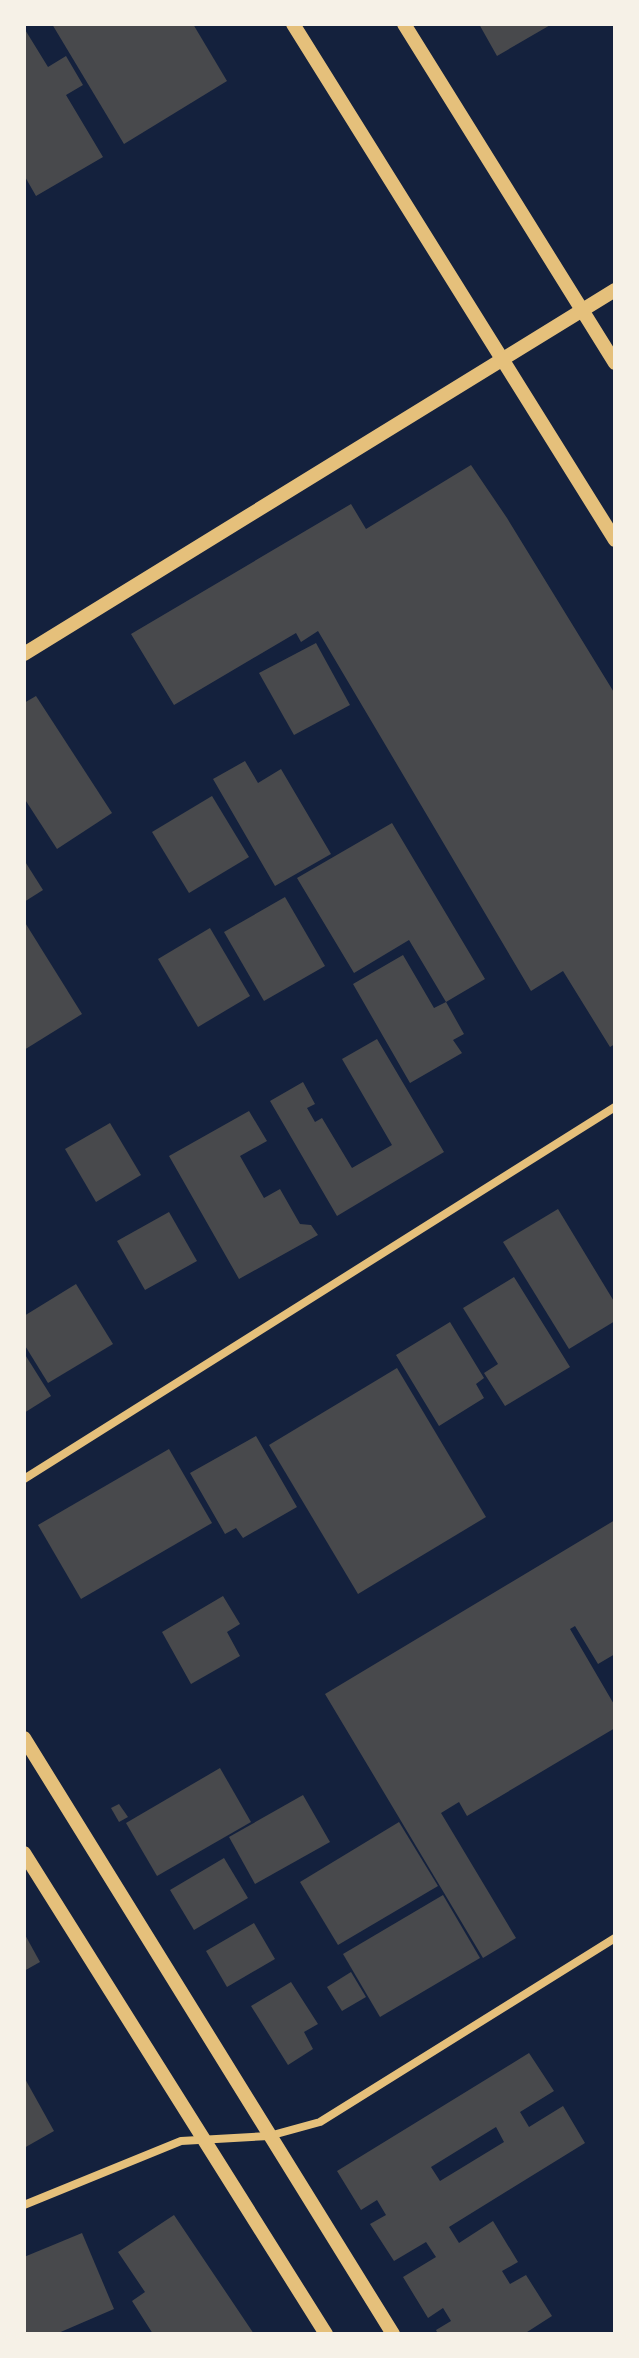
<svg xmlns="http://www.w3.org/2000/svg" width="639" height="2358" viewBox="0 0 639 2358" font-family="'IBM Plex Sans',sans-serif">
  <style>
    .building { fill: #48494c; fill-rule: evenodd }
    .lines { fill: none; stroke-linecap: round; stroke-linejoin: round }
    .minor { stroke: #e5c07b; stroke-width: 8 }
    .tertiary { stroke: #e5c07b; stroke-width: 14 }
  </style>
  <rect width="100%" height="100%" fill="#14213d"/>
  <!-- building -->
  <g class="building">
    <polygon points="52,24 193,24 227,81 124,144"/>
    <polygon points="479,24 552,24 497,56"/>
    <polygon points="24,28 48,67 66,56 83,85 66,95 103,157 36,196 24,175"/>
    <polygon points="471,465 507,518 615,694 615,1044 610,1047 563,971 531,991 318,631 301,642 296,633 174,705 131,634 351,504 366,529"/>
    <polygon points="316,643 350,705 294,735 259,673"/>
    <polygon points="36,696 112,813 57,849 24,798 24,703"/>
    <polygon points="245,761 258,783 281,769 331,854 275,886 213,779"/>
    <polygon points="212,796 249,857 189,893 152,832"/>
    <polygon points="392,823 485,979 446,1002 409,940 354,973 297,878"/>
    <polygon points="24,860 43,890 24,902"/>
    <polygon points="285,897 325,966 264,1001 224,932"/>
    <polygon points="24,921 82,1014 24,1050"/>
    <polygon points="210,928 250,996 198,1027 158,959"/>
    <polygon points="403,955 434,1008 446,1002 464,1034 453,1040 462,1053 410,1083 353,984"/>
    <polygon points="377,1039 444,1152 337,1216 270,1101 303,1082 315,1104 307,1108 315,1122 322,1118 352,1168 392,1145 342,1059"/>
    <polygon points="249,1111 267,1141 240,1156 264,1198 280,1189 300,1224 311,1225 318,1235 239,1279 169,1156"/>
    <polygon points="110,1123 141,1175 96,1202 65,1149"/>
    <polygon points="558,1209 615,1303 615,1321 569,1349 503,1242"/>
    <polygon points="169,1212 197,1261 145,1290 117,1241"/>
    <polygon points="514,1277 570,1367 505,1406 484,1373 498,1364 463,1308"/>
    <polygon points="76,1284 113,1344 48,1383 24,1344 24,1316"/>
    <polygon points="450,1322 484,1378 476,1384 484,1398 439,1426 396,1355"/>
    <polygon points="24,1353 51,1396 24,1413"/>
    <polygon points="397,1368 486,1517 358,1594 269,1445"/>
    <polygon points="256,1436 297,1507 243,1538 236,1528 225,1534 190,1473"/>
    <polygon points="169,1449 212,1523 81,1599 38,1525"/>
    <polygon points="615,1520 615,1654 598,1664 575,1626 570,1629 615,1706 615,1728 467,1816 459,1802 441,1813 516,1938 483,1958 325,1694"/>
    <polygon points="223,1596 240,1624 227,1632 240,1656 191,1684 162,1632"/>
    <polygon points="220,1768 251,1822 157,1876 126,1823"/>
    <polygon points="303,1795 330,1842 255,1884 229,1837"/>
    <polygon points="119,1804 128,1817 119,1822 111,1808"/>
    <polygon points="399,1822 438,1886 338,1945 300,1882"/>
    <polygon points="224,1858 248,1898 194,1930 170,1890"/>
    <polygon points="443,1895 480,1958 380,2017 343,1954"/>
    <polygon points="254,1923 275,1959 227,1987 206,1951"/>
    <polygon points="24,1933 40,1962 24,1971"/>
    <polygon points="351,1972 366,1997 342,2011 327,1987"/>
    <polygon points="291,1982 318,2024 304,2032 313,2049 288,2065 251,2006"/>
    <path d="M529 2053 554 2091 520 2112 529 2127 563 2106 585 2143 449 2227 459 2243 493 2221 518 2262 502 2271 510 2284 526 2275 552 2316 524 2334H438L436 2330 451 2321 443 2308 428 2318 403 2277 436 2257 426 2242 394 2261 370 2224 386 2215 377 2200 361 2210 337 2171ZM496 2127 504 2142 440 2181 431 2167Z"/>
    <polygon points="24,2077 54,2131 24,2148"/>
    <polygon points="174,2215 254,2334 153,2334 132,2301 145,2292 118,2252"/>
    <polygon points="82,2233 114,2309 56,2334 24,2334 24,2257"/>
  </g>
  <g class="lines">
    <!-- minor -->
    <g class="minor">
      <polyline points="24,1479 615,1107"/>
      <polyline points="24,2205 181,2141 269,2136 320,2122 615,1938"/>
    </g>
    <!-- tertiary -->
    <g class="tertiary">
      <polyline points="293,24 615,540"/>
      <polyline points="404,24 615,363"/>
      <polyline points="24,654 615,290"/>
      <polyline points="24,1738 393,2334"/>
      <polyline points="24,1853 326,2334"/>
    </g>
  </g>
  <!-- border -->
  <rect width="639" height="2358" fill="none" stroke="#f6f1e7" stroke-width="52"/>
</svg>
